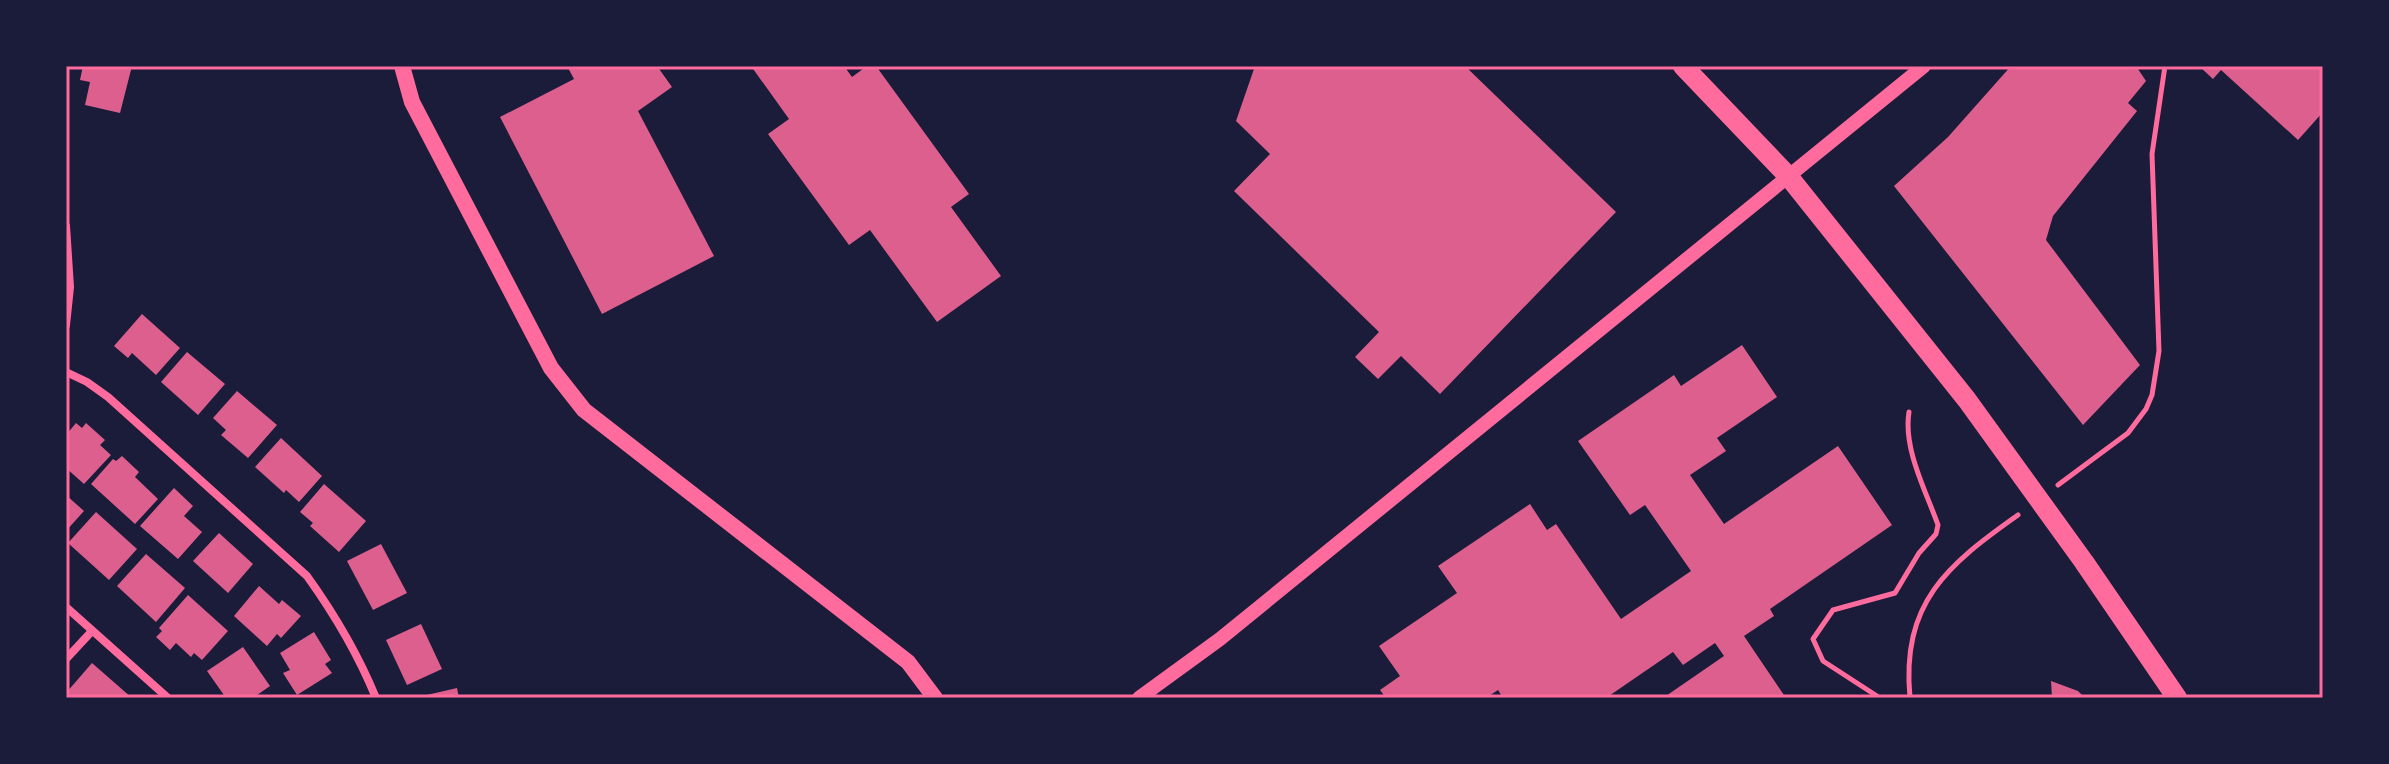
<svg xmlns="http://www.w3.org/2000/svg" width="2389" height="764" viewBox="0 0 2389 764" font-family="Commissioner,sans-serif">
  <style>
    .building { fill: #dd5f8e }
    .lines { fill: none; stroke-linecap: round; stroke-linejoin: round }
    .path { stroke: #ff6b9d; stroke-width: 5 }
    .minor { stroke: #ff6b9d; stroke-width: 8 }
    .tertiary { stroke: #ff6b9d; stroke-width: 14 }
    .secondary { stroke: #ff6b9d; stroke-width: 16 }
    .primary { stroke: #ff6b9d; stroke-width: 20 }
    .neatline { fill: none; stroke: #ff6b9d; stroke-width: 3 }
  </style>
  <rect width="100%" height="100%" fill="#1b1b3a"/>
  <!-- building -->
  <g class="building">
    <polygon points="83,66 132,66 120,113 85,105 90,82 80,80"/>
    <polygon points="567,66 657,66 672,87 638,111 714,256 602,314 500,117 574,79"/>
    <polygon points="751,66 844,66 852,77 867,66 876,66 969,194 951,207 1001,276 937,322 870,230 849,245 768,134 789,119"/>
    <polygon points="1255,66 1465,66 1616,212 1440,394 1401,356 1378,379 1355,357 1379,332 1234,191 1270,154 1236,121"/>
    <polygon points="2011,66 2136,66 2146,81 2128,103 2137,111 2053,216 2046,240 2140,365 2083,425 1894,186 1948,137"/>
    <polygon points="2199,66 2323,66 2323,112 2298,140 2221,70 2213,79"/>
    <polygon points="142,314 180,348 156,375 132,353 128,358 114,346"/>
    <polygon points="1742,345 1777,397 1717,438 1726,451 1690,475 1724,524 1838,446 1892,525 1770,609 1774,616 1744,636 1786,698 1663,698 1724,656 1715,643 1683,665 1673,652 1606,698 1503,698 1498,690 1486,698 1386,698 1380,690 1400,676 1379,646 1457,593 1438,566 1530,504 1547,530 1556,524 1621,619 1691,571 1645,505 1630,515 1578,441 1674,375 1681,386"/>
    <polygon points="187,352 225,384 198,415 161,382"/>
    <polygon points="237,391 277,425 248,458 221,435 226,430 213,418"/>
    <polygon points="76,423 82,428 86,423 105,440 100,445 111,455 84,484 66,468 66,435"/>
    <polygon points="281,438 322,476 299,502 286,490 284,493 255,467"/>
    <polygon points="122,456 139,472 135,477 158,499 135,524 91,484 113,459 116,461"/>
    <polygon points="324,484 366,521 339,552 310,526 313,523 300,512"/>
    <polygon points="174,488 193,506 184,516 202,532 178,559 140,526"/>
    <polygon points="66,495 84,511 66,531"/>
    <polygon points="96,512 137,549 109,580 68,543"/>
    <polygon points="219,533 253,564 228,593 193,561"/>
    <polygon points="381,544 407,593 373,610 347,561"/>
    <polygon points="146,554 185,588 156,622 117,586"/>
    <polygon points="259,586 279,604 282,600 301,616 281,638 277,634 267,646 234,616"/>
    <polygon points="188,595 228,631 202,660 194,653 191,657 176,643 170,650 156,637 162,631 159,628"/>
    <polygon points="421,624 442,669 407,685 386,640"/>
    <polygon points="314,632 331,660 325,664 332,673 297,695 283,673 290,670 280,653"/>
    <polygon points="243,647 270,686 253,698 226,698 207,671"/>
    <polygon points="92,663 132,698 66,698 66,693"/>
    <polygon points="2051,681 2078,691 2085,698 2052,698"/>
    <polygon points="457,688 459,698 418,698 418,697"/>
  </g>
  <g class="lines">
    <!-- path -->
    <g class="path">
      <polyline points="2058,485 2128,433 2146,409 2152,395 2159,351 2152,154 2165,66"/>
      <path d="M1880 698 1823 661 1813 639 1833 610 1895 593 1919 553 1936 534 1938 525C1926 491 1903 449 1909 412"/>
      <path d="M1910 698C1901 603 1947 565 2018 515"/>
    </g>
    <!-- minor -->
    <g class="minor">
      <polyline points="66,226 70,287 66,325"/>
      <path d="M66 372 87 382 108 397 307 576C335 615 358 654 376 698"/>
      <polyline points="66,607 168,698"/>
      <polyline points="66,659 92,631"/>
    </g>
    <!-- tertiary -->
    <polyline class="tertiary" points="1139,698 1220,639 1924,66"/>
    <!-- secondary -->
    <polyline class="secondary" points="402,66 412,102 551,368 584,410 908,662 935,698"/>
    <!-- primary -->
    <polyline class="primary" points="1683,66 1789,177 1967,400 2084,562 2177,698"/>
  </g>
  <!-- border -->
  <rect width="2389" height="764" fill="none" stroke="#1b1b3a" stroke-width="136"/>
  <rect x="68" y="68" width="2253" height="628" class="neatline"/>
</svg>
